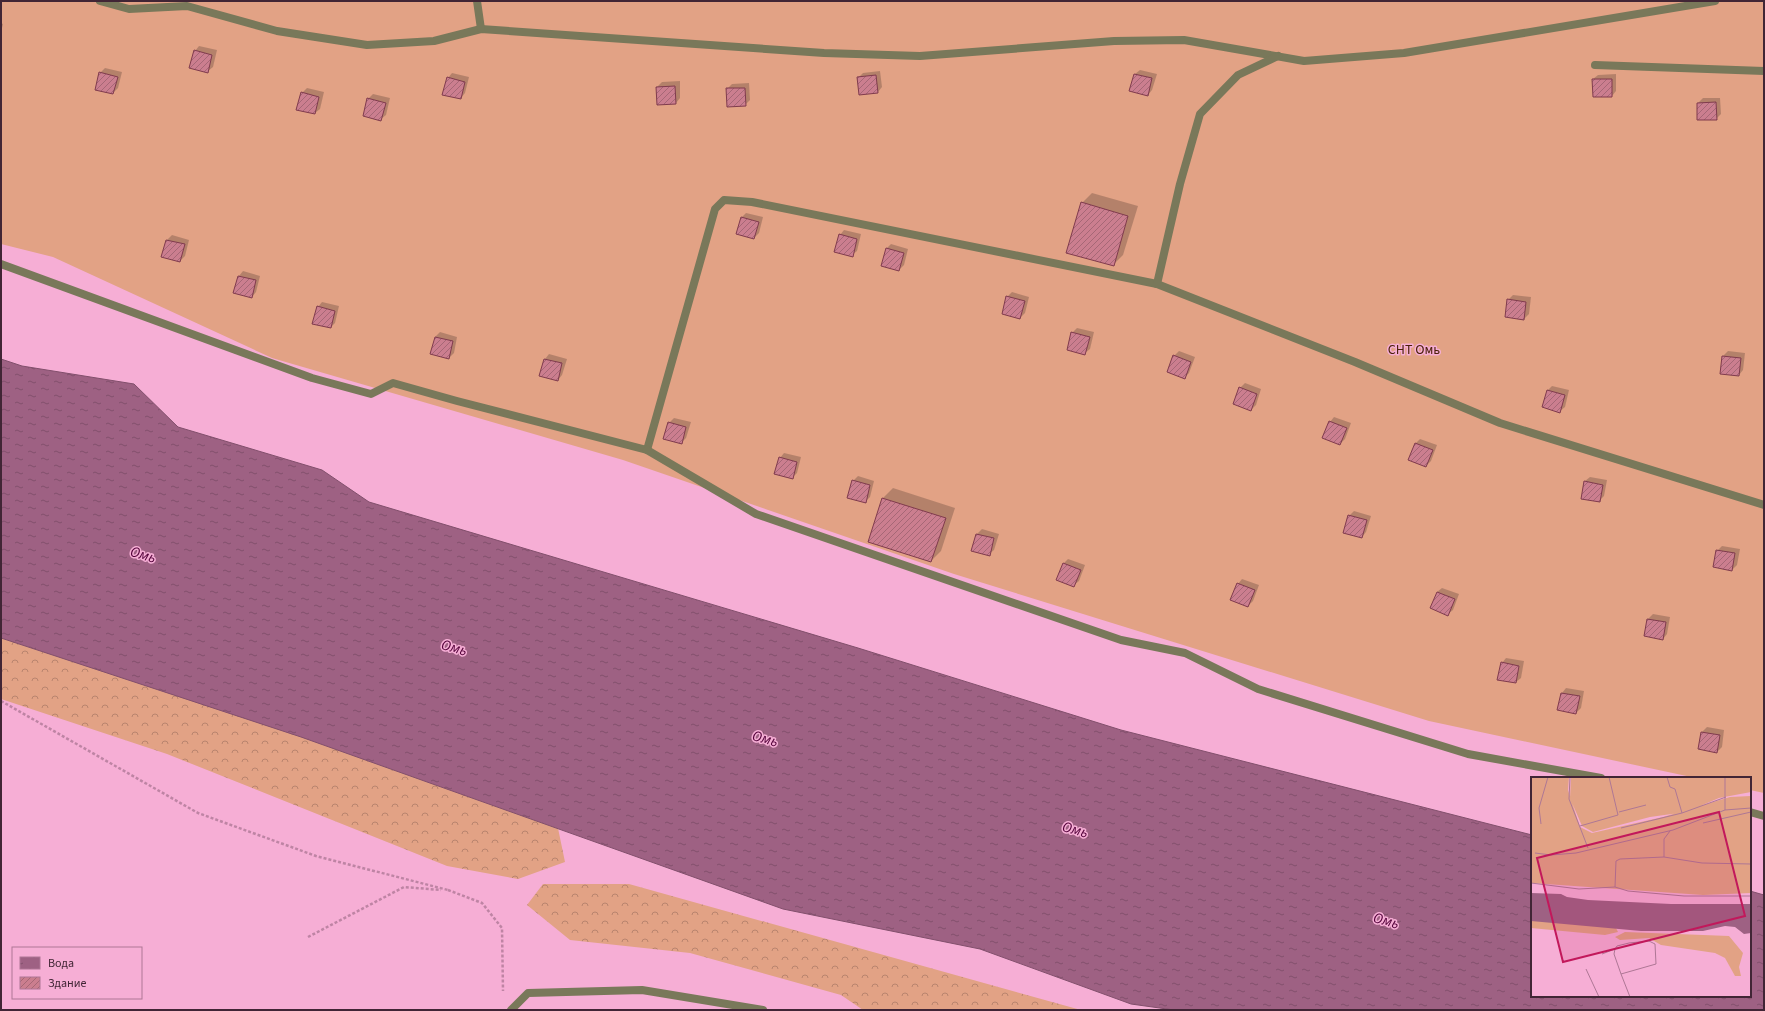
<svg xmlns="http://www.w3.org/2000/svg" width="1765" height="1011" viewBox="0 0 1765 1011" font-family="'Source Sans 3',sans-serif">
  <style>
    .forest { fill: url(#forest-crowns) }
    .garden { fill: #e2a285 }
    .water { fill: url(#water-ripples); stroke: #824f6c }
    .shadow { fill: #0003 }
    .building { fill: url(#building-hatch); stroke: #803b4d }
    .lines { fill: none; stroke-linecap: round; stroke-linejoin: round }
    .path { stroke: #be84a4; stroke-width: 2.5; stroke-dasharray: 3 2; stroke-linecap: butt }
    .service { stroke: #79785a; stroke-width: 8 }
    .labels { text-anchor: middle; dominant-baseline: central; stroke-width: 3; stroke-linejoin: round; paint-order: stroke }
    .park-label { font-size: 14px; fill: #4b2009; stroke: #f6aed5 }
    .water-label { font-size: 15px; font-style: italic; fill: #53023a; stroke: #f6aed5 }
    .inset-road { fill: none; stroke: #ae7795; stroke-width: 1 }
    .view { fill: #c2185b; fill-opacity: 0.15; stroke: #c2185b; stroke-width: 2 }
    .inset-edge { fill: none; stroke: #412535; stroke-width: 2 }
  </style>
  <defs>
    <pattern id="forest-crowns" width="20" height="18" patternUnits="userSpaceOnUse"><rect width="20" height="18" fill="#e2a285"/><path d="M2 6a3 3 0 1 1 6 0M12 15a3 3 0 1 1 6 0" fill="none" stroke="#b9846e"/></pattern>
    <pattern id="water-ripples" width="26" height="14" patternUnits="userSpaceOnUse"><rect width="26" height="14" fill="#9e6183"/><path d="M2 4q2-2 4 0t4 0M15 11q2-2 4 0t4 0" fill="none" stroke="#82506c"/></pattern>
    <pattern id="building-hatch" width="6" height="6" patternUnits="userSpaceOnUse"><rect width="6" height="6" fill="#cb7e8f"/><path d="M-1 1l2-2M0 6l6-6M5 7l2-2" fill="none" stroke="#a66776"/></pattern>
  </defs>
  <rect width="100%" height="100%" fill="#f6aed5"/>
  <!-- forest -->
  <g class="forest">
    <polygon points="1,619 553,804 565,862 518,879 447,866 167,754 1,699"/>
    <polygon points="543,884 629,884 1081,1010 863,1010 841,995 690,953 570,940 527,905"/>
  </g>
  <!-- garden -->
  <polygon class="garden" points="1,1 1764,1 1764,793 1750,790 1750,778 1696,778 1429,721 954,574 623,460 272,358 53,257 1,244"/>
  <!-- water -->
  <polygon class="water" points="1,359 22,366 134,384 178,427 322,470 369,502 858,648 1121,730 1532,835 1532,996 1750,996 1750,891 1764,895 1764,1010 1174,1010 1131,1004 980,949 783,909 301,737 1,638"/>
  <!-- shadow -->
  <g class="shadow">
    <polygon points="1,23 3,24 1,32"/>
    <polygon points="199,46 217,50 213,67 208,71 195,51"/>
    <polygon points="105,68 122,72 118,88 113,93 100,73"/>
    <polygon points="1140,70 1157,74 1152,90 1148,95 1135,74"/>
    <polygon points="880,71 882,87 878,92 858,78 863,73"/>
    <polygon points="452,73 469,77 465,93 461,98 448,78"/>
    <polygon points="1616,74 1616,91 1612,96 1593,79 1598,75"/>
    <polygon points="680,81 680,98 676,103 657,87 662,82"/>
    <polygon points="749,83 750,100 745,105 727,89 732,84"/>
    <polygon points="307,88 324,92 320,109 315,113 302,93"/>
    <polygon points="373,94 390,98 386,115 381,119 368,99"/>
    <polygon points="1703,98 1720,98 1721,114 1716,119 1698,103"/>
    <polygon points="1092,193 1138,206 1123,255 1113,265 1082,203"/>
    <polygon points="746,213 763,217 759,233 754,238 741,218"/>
    <polygon points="844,230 861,234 857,251 852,255 840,235"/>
    <polygon points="172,235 189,240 185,256 180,261 167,240"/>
    <polygon points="891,244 908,249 904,265 899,270 886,249"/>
    <polygon points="243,271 260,276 256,292 252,297 239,276"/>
    <polygon points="1012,292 1029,297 1025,313 1020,318 1007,297"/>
    <polygon points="1513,295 1531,297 1529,314 1524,319 1508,300"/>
    <polygon points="322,302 339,306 335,323 331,327 318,307"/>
    <polygon points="1077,328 1094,332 1090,349 1085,353 1072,333"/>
    <polygon points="440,332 457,337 454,353 449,358 435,337"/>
    <polygon points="1179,351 1195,357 1189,373 1184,378 1174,356"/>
    <polygon points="1728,351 1745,353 1743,370 1739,375 1723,356"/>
    <polygon points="549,354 567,359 562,375 558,380 545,359"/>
    <polygon points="1245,383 1261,389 1256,405 1251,410 1240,388"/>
    <polygon points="1552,386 1569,390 1565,407 1560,411 1547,391"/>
    <polygon points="1334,417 1351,423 1345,439 1340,444 1330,422"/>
    <polygon points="674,418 691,422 686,438 681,443 669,423"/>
    <polygon points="1420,439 1437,445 1431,461 1426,466 1415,444"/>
    <polygon points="784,453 801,457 797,473 792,478 780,458"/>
    <polygon points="858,476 874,481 870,497 865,502 853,481"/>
    <polygon points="1590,477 1607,480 1604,496 1599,501 1585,481"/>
    <polygon points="893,488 955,508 941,551 931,561 869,541 883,498"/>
    <polygon points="1354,511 1371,516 1366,532 1362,537 1349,516"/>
    <polygon points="982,529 999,534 994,550 989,554 972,550 977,534"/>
    <polygon points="1722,546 1740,549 1737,565 1732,570 1717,551"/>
    <polygon points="1068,559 1085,565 1079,581 1074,585 1064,563"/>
    <polygon points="1242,579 1259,585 1253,601 1248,606 1238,584"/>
    <polygon points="1442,588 1459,594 1453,610 1448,614 1437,592"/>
    <polygon points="1653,614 1670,617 1667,634 1663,639 1645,635 1648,619"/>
    <polygon points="1506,658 1524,661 1521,678 1516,682 1502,663"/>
    <polygon points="1566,688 1584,691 1581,708 1576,713 1562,693"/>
    <polygon points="1707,727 1724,730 1722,747 1717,752 1699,749 1702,732"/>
  </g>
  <!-- building -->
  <g class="building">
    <polygon points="194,50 212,55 208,73 189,68"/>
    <polygon points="99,72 118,77 113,94 95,90"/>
    <polygon points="1134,74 1152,78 1148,96 1129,91"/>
    <polygon points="876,75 878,93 859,95 857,77"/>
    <polygon points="447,77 465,82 461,99 442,95"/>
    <polygon points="1592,79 1612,79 1612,97 1593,97"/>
    <polygon points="675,86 676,104 657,105 656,87"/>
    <polygon points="726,88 745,88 746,106 727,107"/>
    <polygon points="301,92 319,97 315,114 296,110"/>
    <polygon points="367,98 386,103 381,121 363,116"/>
    <polygon points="1716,102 1717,120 1697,120 1697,103"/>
    <polygon points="1081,202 1128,216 1114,266 1066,253"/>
    <polygon points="741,217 759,222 754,239 736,234"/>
    <polygon points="839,234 857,239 853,257 834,252"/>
    <polygon points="166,240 185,244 180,262 161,257"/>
    <polygon points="886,248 904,253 899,271 881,266"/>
    <polygon points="238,276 256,280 252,298 233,293"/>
    <polygon points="1006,296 1025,301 1020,319 1002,314"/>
    <polygon points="1507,299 1526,302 1524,320 1505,317"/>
    <polygon points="317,306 335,311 331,328 312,324"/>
    <polygon points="1071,332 1090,337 1085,355 1067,350"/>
    <polygon points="435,337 453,341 449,359 430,354"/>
    <polygon points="1173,355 1191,362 1185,379 1167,372"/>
    <polygon points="1722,356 1741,358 1739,376 1720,374"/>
    <polygon points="544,359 562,363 558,381 539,376"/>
    <polygon points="1239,387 1257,394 1251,411 1233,404"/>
    <polygon points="1547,390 1565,395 1560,413 1542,407"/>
    <polygon points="1329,421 1347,428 1340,445 1322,438"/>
    <polygon points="668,422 686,427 682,444 663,439"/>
    <polygon points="1415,443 1433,450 1426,467 1408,460"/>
    <polygon points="779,457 797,462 793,479 774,474"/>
    <polygon points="852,480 870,485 866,503 847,498"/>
    <polygon points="1584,481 1603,485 1600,502 1581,499"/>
    <polygon points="882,498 946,518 931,562 868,542"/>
    <polygon points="1348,515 1367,520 1362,538 1343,533"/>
    <polygon points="976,534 994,538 990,556 971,551"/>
    <polygon points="1716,550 1735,553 1732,571 1713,567"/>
    <polygon points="1063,563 1081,570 1074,587 1056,580"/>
    <polygon points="1237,583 1255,590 1248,607 1230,600"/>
    <polygon points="1437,592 1455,599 1448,616 1430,608"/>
    <polygon points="1647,619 1666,622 1663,640 1644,636"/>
    <polygon points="1501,662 1519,666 1516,683 1497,680"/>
    <polygon points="1561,693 1580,696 1576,714 1557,710"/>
    <polygon points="1701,732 1720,735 1717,753 1698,749"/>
  </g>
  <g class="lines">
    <!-- path -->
    <g class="path">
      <polyline points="1,701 198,813 316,856 448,890"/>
      <polyline points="448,890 482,903 502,928 503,991"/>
      <polyline points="308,937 404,887 441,890"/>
    </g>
    <!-- service -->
    <g class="service">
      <polyline points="100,1 129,9 187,6 277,31 367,45 434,41 481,29 824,53 920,56 1114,41 1184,40 1304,61 1404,53 1715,1"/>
      <polyline points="477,1 481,29"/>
      <polyline points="1595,65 1764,71"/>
      <polyline points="1,264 312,378 371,394 393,383 457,401 647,450 715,209 724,200 752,202 1157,284 1355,362 1500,423 1764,505"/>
      <polyline points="1157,284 1180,184 1200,114 1238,75 1278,56"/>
      <polyline points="647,450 756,514 1121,640 1185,653 1258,689 1468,754 1601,778"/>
      <polyline points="1750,812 1764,816"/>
      <polyline points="511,1010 528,993 642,990 763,1010"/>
    </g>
  </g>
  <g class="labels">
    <!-- park labels -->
    <g class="park-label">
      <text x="1414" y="350">СНТ Омь</text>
    </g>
    <!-- water labels -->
    <g class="water-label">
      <text transform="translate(143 555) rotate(17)">Омь</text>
      <text transform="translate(454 648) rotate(16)">Омь</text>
      <text transform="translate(765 739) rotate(16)">Омь</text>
      <text transform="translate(1075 830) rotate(16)">Омь</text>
      <text transform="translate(1386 921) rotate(16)">Омь</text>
    </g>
  </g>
  <!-- overview -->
  <g transform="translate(1531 777)">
    <rect width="220" height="220" fill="#f6aed5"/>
    <path d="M0 142 84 149 87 155 74 158 0 151ZM94 155 198 159 212 176 208 190 210 199H204L194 181 184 176 130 168 118 161 89 163 84 160Z" fill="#e2a285"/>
    <path d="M0 0H38L37 13 49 50 61 56 132 40 199 20 220 19V116L172 118 0 106ZM40 0H220V15L188 21 155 35 119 40 62 55 51 49 39 21Z" fill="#e2a285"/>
    <path d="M0 116 30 117 36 120 57 123 140 127H220V156L213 157 204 150 194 149 172 154H110L0 144Z" fill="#9e6183"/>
    <path class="inset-road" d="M39 0 38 22 57 71M136 0 139 10 144 12 151 36M194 33V0M88 35 115 28M172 46 220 35M10 47 8 31 17 0M49 49 87 38 78 0M90 51 151 36 195 20M4 76 20 78 45 76 142 53 194 33 220 31M133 80V62L139 54M0 106 48 112 84 110 85 84 89 82 133 80 171 86 220 87M84 110 97 114 153 119H220M71 177 84 172M55 192 68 220M90 197 125 187 124 167 118 164 98 166 86 169 84 172 83 177 90 197 99 220"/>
    <path class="view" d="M188 35 214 139 32 185 6 81Z"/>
    <rect width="220" height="220" class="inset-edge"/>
  </g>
  <!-- border -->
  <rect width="1765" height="1011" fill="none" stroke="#412535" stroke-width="4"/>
  <!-- legend -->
  <rect x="12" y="947" width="130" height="52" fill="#f6aed5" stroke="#ae7795"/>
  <rect x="20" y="957" width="20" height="12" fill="url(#water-ripples)" stroke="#ae7795"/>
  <text x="48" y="967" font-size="12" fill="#412535">Вода</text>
  <rect x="20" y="977" width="20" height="12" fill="url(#building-hatch)" stroke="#ae7795"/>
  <text x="48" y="987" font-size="12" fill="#412535">Здание</text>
</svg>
